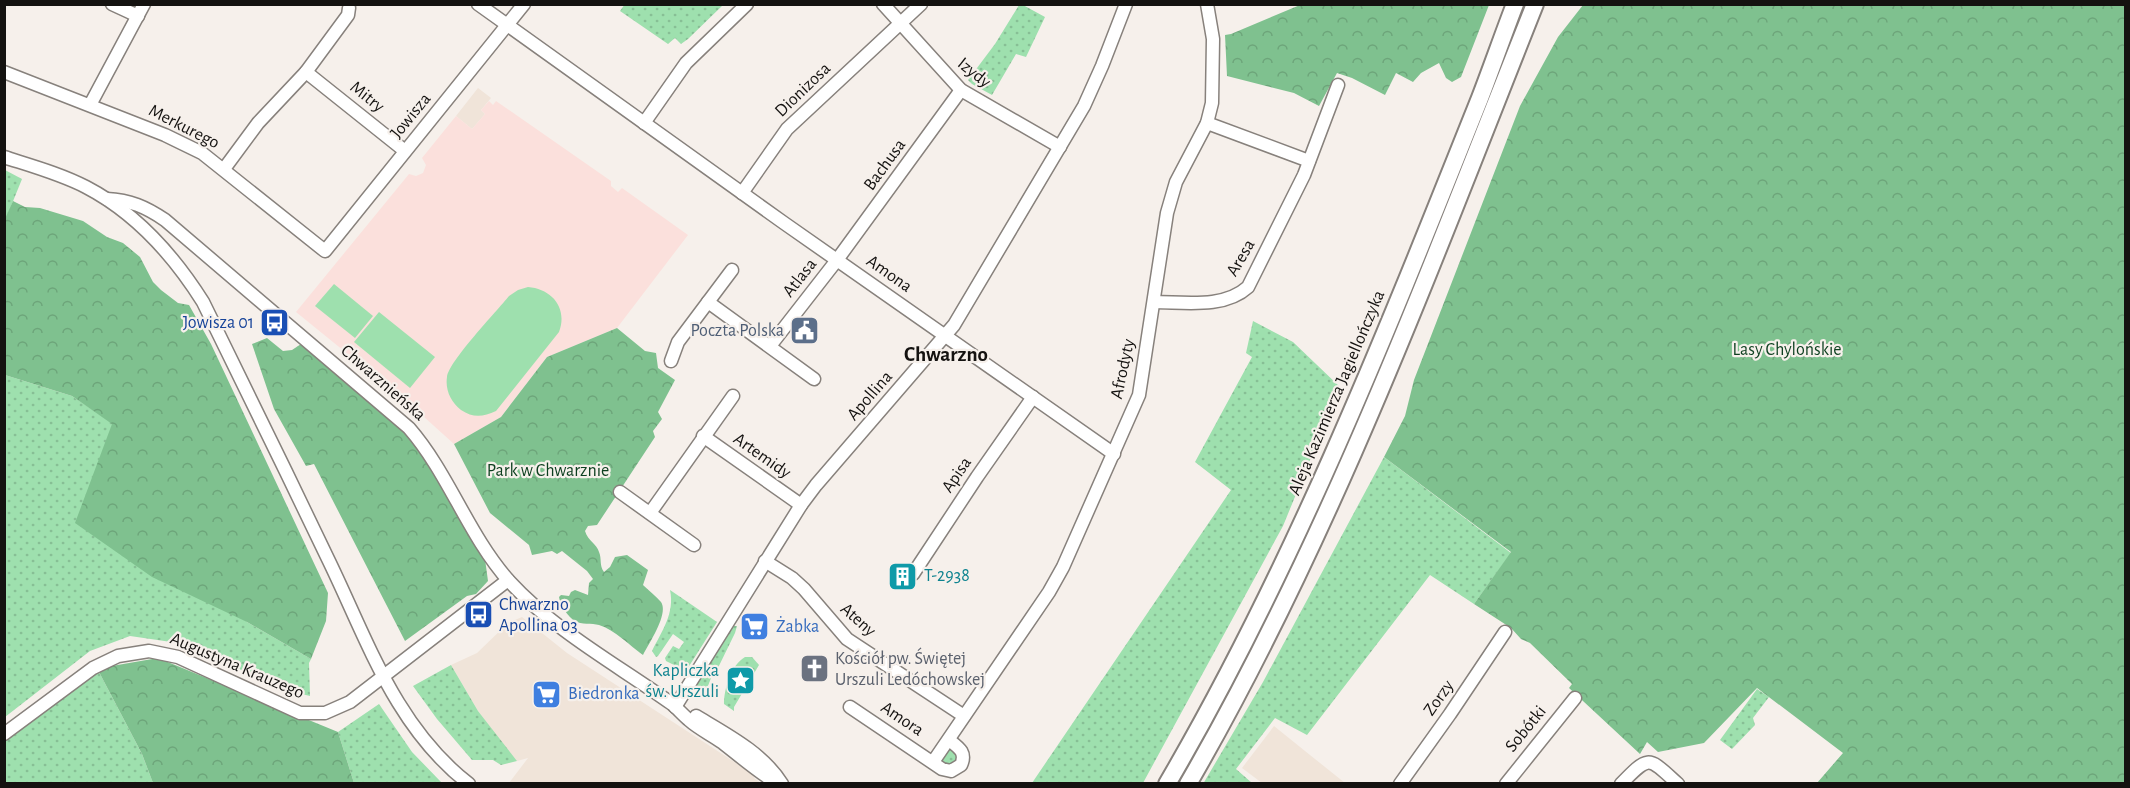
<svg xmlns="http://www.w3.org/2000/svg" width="2130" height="788" viewBox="0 0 2130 788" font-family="'Alegreya Sans',sans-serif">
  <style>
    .built { fill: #f0e4d9 }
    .education { fill: #fbe0dc }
    .grass { fill: url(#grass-dots) }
    .forest { fill: url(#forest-crowns) }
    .garden { fill: #9ee0ae }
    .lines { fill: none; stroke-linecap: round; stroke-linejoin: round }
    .minor-casing { stroke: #87817c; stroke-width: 15 }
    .highway-casing { stroke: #87817c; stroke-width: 20 }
    .minor { stroke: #fff; stroke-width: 12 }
    .highway { stroke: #fff; stroke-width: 16 }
    .labels { text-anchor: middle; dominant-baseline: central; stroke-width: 4.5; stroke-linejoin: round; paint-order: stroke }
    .street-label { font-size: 18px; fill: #141210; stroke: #f6f0eb }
    .transit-label { font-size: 18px; fill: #164399; stroke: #f6f0eb; text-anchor: end }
    .service-label { font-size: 18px; fill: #4e5e75; stroke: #f6f0eb; text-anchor: end }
    .park-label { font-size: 18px; fill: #0c3f1f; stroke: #f6f0eb }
    .culture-label { font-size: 18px; fill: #0d838f; stroke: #f6f0eb; text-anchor: start }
    .shop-label { font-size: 18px; fill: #366cbe; stroke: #f6f0eb; text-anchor: start }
    .worship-label { font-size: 18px; fill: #5b616d; stroke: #f6f0eb; text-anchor: start }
    .quarter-label { font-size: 21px; font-weight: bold; fill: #141210; stroke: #f6f0eb }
  </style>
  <defs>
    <pattern id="grass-dots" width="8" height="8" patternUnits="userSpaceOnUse" patternTransform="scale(1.5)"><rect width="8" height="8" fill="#9ee0ae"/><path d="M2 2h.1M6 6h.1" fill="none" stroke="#87bf95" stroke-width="1.8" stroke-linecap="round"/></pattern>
    <pattern id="forest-crowns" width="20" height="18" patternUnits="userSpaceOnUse" patternTransform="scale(1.5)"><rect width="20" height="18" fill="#7fc18f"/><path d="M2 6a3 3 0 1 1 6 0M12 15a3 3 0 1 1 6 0" fill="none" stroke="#6da57a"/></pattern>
  </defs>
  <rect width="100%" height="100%" fill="#f6f0eb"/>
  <!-- built -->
  <g class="built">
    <polygon points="478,88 491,98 481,110 485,114 472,129 456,116"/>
    <polygon points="901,566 912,574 905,584 893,577"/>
    <polygon points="522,617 567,653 736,763 755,776 754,778 761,783 509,783 528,758 517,761 504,746 478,711 451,665 477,653 508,623"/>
    <polygon points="1274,726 1305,751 1345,783 1262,783 1242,768"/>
  </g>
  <!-- education -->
  <polygon class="education" points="489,101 493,105 496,101 611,181 611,186 618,192 622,188 688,235 617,328 547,357 501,417 454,444 413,407 296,312 409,174 416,176 423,173 426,165 422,158 456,116 472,129 485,114 481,110"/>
  <!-- grass -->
  <g class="grass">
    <polygon points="625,4 723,4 723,5 688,39 681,44 675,38 668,44 620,11"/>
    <polygon points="1019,5 1023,5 1045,17 1026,57 1016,54 992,95 972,84 968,80 995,44"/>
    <polygon points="5,170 22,179 5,221"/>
    <polygon points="1253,321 1293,342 1340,387 1283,526 1143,783 1032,783 1231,490 1195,462 1252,357 1246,353"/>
    <polygon points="5,375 72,396 112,423 247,622 311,659 309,663 310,696 285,690 185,644 130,636 90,651 5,717"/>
    <polygon points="1384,457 1511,553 1474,604 1430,575 1307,735 1275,718 1236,769 1252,783 1203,784 1263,682"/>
    <path d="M670 590 717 622 686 671 666 661 665 658 673 646 679 649 684 642 673 634 658 656 656 657 652 651C662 631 675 613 670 590Z"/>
    <polygon points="731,626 737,626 735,633 715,674 713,673 706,691 698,693 695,685"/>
    <path d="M745 657H752L759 665 734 707V711L724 704C724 689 731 665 745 657Z"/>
    <polygon points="451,665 478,711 517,761 501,765 493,760 472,760 437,719 413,686"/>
    <polygon points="99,672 142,754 153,783 5,783 4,740"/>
    <polygon points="1757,689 1769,697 1753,718 1755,725 1732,749 1720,740"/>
    <polygon points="379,704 412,752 442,783 354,783 338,732"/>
    <polygon points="950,747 959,754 955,763 949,767 941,761"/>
  </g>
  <!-- forest -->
  <g class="forest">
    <polygon points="1300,5 1489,4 1489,5 1461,77 1452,82 1446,78 1439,63 1421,73 1413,82 1396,73 1385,95 1352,78 1337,73 1319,106 1294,93 1227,76 1225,35 1231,34"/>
    <polygon points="1583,5 2125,5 2125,783 1817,783 1843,753 1757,688 1704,743 1658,752 1647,742 1640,754 1569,688 1572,684 1530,643 1521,639 1511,628 1474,604 1511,552 1384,457 1405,416 1414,380 1520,106 1558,37"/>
    <polygon points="13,201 25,207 40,208 83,221 107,237 123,243 140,257 153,282 161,290 178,303 189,305 211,344 328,593 326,621 311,659 247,622 152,577 75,523 112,424 72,396 5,375 4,221"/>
    <path d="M617 328 645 351 656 353 658 368 675 380 658 412 662 419 653 431 655 437 597 525 588 526 585 531C588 541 597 544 599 552 602 559 599 565 604 572L610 567 615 557 627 555 648 570 643 585C649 591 656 596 661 602 669 614 649 643 643 655 630 646 615 630 599 625 592 623 581 625 575 621 568 617 560 605 559 597L561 595 569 596 571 592 575 590 588 595 589 583 593 579 587 571 562 551 557 554 552 551 532 555 529 545 490 513 454 444 501 417 547 357Z"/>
    <polygon points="267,338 283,351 292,350 301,344 405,430 422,451 485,559 488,581 476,594 467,596 405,641 314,464 306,466 274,409 252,344"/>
    <polygon points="158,658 338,732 354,783 153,783 142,754 99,672 106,667"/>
  </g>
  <!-- garden -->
  <g class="garden">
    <polygon points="334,284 373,316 355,338 315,306"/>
    <path d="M528 287C552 289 568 308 559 332L496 411C483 417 473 418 461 410 451 402 445 390 447 377 449 361 497 311 509 296L518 290Z"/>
    <polygon points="379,312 435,357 410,388 354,342"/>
  </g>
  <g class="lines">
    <defs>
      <g id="minor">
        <polyline points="112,4 138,16"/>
        <polyline points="478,4 784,223 1114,454"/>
        <polyline points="883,4 961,90 1060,147"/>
        <polyline points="4,72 165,135 202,153 325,251 524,4"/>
        <polyline points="306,72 405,151"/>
        <polyline points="90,105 144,4"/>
        <polyline points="644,123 686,63 747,4"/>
        <polyline points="1207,123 1309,161"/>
        <path d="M4 157C32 166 61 174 86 187 136 213 174 256 203 302 245 388 287 473 328 559 367 639 395 727 469 784"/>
        <polyline points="224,169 258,123 306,72 348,15 349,8"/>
        <polyline points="742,193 787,129 921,4"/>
        <path d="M107 199C130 200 146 207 165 220L409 428C449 474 468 535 509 581 556 632 616 664 672 704 678 709 683 715 689 720 699 729 712 735 723 743 741 757 758 772 778 784"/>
        <polyline points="708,302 814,379"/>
        <path d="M1154 302C1184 302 1224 309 1248 287L1304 175 1338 85"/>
        <polyline points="770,346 837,260 961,90"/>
        <polyline points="671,361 678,342 732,270"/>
        <polyline points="703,436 801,505"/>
        <polyline points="620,492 694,545"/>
        <polyline points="650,513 733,396"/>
        <polyline points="765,561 792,578 804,589 847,639 964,716"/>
        <polyline points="913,574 977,477 1033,397"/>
        <polyline points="675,707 801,505 816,485 954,325 1084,106 1102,66 1126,4"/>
        <path d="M850 707 942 769 951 771 961 765C967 752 958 747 949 740"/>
        <path d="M696 716C726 734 763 753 782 784"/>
        <polyline points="4,734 93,668 118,656 149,651 178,657 300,713 325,713 350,702 508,580"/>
        <polyline points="933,762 1049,592 1063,567 1139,395 1167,213 1176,182 1207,123 1212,103 1213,39 1207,4"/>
        <polyline points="1400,784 1450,714 1505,632"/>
        <polyline points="1506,784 1575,698"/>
        <path d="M1621 784C1650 754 1648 757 1678 784"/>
      </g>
      <g id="highway">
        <path d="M1167 784C1294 567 1387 331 1480 98 1492 67 1503 35 1515 4"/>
        <path d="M1188 784C1331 537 1430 268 1535 4"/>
      </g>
    </defs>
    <!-- minor casing -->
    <use href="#minor" class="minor-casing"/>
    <!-- highway casing -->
    <use href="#highway" class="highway-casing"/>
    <!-- minor -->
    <use href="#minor" class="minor"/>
    <!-- highway -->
    <use href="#highway" class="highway"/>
  </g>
  <!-- icons -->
  <defs>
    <symbol id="bus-square" viewBox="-11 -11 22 22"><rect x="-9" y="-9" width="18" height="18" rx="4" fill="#1a4fb4" stroke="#f6f0eb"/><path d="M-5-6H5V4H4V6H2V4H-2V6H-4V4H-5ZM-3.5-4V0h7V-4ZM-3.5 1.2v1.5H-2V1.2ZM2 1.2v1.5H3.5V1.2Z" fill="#fff"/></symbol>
    <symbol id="civic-square" viewBox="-11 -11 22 22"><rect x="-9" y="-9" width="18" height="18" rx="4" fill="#5c6f8a" stroke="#f6f0eb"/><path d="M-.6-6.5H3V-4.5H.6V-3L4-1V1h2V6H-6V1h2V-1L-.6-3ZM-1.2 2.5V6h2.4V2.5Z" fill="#fff"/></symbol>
    <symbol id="building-square" viewBox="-11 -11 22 22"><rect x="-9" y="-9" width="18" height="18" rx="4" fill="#0f9aa8" stroke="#f6f0eb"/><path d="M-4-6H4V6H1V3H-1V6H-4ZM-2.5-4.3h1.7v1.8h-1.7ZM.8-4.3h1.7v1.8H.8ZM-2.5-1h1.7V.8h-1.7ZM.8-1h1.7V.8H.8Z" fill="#fff"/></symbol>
    <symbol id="supermarket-square" viewBox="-11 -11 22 22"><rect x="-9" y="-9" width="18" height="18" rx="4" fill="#3f7fe0" stroke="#f6f0eb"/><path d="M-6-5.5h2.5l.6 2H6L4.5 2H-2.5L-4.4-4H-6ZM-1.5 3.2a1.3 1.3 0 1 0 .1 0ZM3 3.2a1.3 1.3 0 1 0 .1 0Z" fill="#fff"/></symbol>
    <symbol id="church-square" viewBox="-11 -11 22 22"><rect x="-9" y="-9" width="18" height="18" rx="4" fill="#6b7280" stroke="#f6f0eb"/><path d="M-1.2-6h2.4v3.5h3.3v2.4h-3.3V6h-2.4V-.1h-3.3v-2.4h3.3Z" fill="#fff"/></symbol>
    <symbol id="sight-square" viewBox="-11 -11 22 22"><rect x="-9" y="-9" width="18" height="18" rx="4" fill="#0f9aa8" stroke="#f6f0eb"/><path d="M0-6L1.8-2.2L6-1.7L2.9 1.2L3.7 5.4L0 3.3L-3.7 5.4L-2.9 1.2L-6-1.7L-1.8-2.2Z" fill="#fff"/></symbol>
  </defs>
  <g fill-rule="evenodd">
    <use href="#bus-square" x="258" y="306" width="33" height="33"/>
    <use href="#civic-square" x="788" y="314" width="33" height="33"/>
    <use href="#building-square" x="886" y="560" width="33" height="33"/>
    <use href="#bus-square" x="462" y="598" width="33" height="33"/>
    <use href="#supermarket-square" x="738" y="610" width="33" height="33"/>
    <use href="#church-square" x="798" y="652" width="33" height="33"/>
    <use href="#sight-square" x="724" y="664" width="33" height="33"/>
    <use href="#supermarket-square" x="530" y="678" width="33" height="33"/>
  </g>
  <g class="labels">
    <!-- street labels -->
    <g class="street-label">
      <text transform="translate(974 73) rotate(39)">Izydy</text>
      <text transform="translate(803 90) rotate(-44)">Dionizosa</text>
      <text transform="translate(367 97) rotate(39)">Mitry</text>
      <text transform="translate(411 116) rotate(-51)">Jowisza</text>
      <text transform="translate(184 127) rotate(27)">Merkurego</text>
      <text transform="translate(885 165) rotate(-54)">Bachusa</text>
      <text transform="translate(1241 258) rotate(-60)">Aresa</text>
      <text transform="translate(889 274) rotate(35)">Amona</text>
      <text transform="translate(800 278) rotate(-52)">Atlasa</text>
      <text transform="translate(1123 369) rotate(-78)">Afrodyty</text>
      <text transform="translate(383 383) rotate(41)">Chwarznieńska</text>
      <text transform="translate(1337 393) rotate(-67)">Aleja Kazimierza Jagiellończyka</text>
      <text transform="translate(870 396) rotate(-49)">Apollina</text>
      <text transform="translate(762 456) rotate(35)">Artemidy</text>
      <text transform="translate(957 475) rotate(-56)">Apisa</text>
      <text transform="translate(858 620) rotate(42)">Ateny</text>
      <text transform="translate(237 666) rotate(23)">Augustyna Krauzego</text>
      <text transform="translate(1439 698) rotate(-55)">Zorzy</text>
      <text transform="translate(902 719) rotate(34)">Amora</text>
      <text transform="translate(1526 729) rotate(-51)">Sobótki</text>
    </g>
    <!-- transit labels -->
    <g class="transit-label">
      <text x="254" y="323">Jowisza 01</text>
      <text x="499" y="605" text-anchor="start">Chwarzno<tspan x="499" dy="21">Apollina 03</tspan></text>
    </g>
    <!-- service labels -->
    <g class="service-label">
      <text x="784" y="331">Poczta Polska</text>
    </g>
    <!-- park labels -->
    <g class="park-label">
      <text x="1787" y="350">Lasy Chylońskie</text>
      <text x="548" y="471">Park w Chwarznie</text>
    </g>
    <!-- culture labels -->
    <g class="culture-label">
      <text x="924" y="576">T-2938</text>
      <text x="719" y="671" text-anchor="end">Kapliczka<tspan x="719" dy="21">św. Urszuli</tspan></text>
    </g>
    <!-- shop labels -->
    <g class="shop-label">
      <text x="776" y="627">Żabka</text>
      <text x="568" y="694">Biedronka</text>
    </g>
    <!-- worship labels -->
    <g class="worship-label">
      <text x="835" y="659">Kościół pw. Świętej<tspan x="835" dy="21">Urszuli Ledóchowskej</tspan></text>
    </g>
    <!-- quarter labels -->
    <g class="quarter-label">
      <text x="946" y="354">Chwarzno</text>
    </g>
  </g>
  <!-- border -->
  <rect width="2130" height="788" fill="none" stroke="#141210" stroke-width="12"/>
</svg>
